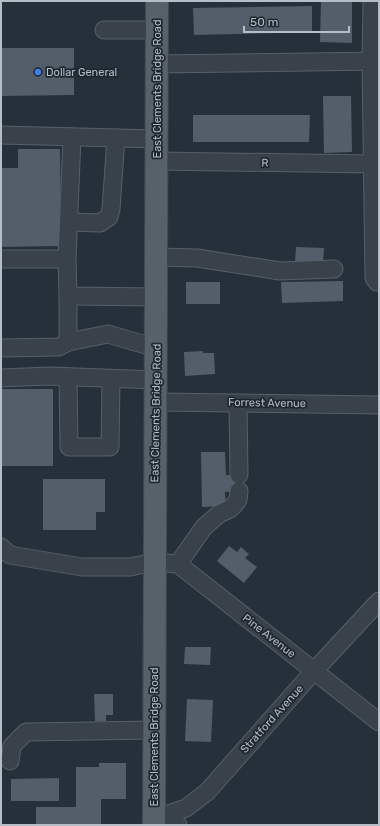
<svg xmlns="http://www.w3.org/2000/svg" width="380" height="826" viewBox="0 0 380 826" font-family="Rubik,sans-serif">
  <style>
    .building { fill: #535e6a }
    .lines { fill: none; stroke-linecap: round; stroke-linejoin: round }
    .minor-casing { stroke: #576069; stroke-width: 19 }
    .major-casing { stroke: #424b54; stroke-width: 24 }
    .minor { stroke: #39424b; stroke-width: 17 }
    .major { stroke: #57616a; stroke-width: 22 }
    .shop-dot { fill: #3f7fe0; stroke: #1e272f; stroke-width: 1.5 }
    .labels { text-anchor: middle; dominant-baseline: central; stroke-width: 3.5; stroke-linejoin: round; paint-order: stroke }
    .poi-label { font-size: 11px; fill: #b5bdc6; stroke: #1e272f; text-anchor: start }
    .street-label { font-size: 11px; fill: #b5bdc6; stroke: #1e272f }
  </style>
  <rect width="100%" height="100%" fill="#26303a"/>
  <!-- building -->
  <g class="building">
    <polygon points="321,1 352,1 352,43 320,42"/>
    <polygon points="312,6 312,32 194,35 193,8"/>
    <polygon points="1,48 74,48 74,95 1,96"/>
    <polygon points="323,96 351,96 352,152 324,153"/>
    <polygon points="193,115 310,115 309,142 193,142"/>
    <polygon points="18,149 60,149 61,246 1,247 1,168 18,168"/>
    <polygon points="296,247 324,248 323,264 295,263"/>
    <polygon points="343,281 343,301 282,303 281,282"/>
    <rect x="186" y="282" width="34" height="22"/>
    <polygon points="203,351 203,353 214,353 215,374 185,376 184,352"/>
    <rect x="1" y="389" width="52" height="77"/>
    <polygon points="201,452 225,452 226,475 243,475 243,491 225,492 226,506 202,507"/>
    <polygon points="43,479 105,479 105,512 96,512 96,530 43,530"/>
    <polygon points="229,546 237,552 241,547 249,554 245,558 257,567 244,583 217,561"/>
    <polygon points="185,647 211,647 210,665 184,664"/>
    <polygon points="94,694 113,694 113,715 106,715 106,721 95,721"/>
    <polygon points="187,699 213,700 211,742 185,741"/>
    <polygon points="99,763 126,763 126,799 101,799 101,825 36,825 36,807 76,807 76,767 99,767"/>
    <polygon points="59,778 59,801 11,801 11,779"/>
  </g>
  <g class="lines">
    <defs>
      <g id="minor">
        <polyline points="372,1 371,61 374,278 377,282 379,282"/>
        <polyline points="104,30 157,30"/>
        <polyline points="157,64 379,61"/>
        <polyline points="1,135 157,139"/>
        <polyline points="72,137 67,259 68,296 157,297"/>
        <polyline points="157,161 372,164"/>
        <polyline points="69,222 100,223 109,217 111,209 116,138"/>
        <polyline points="157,257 197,258 280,271 334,269"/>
        <polyline points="1,259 67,259"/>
        <polyline points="68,342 68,296"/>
        <polyline points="1,348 59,347 68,342 108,334 156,348"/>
        <polyline points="68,377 69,447 110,447 111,379"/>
        <polyline points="1,378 50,376 156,380"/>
        <polyline points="156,402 379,405"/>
        <polyline points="238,403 239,475"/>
        <polyline points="1,547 10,555 82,567 130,567 154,562 178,564 379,722"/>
        <polyline points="178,564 204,527 219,514 230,509 235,504 238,500 239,491"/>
        <polyline points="10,761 12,746 26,732 154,730"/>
        <polyline points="154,819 186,808 207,792 314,671 379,601"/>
        <polyline points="154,819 178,825"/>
      </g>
      <polyline id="major" points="154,825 157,1"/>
    </defs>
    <!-- minor casing -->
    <use href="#minor" class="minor-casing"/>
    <!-- major casing -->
    <use href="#major" class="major-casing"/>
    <!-- minor -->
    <use href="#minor" class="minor"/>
    <!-- major -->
    <use href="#major" class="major"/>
  </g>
  <!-- markers -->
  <circle class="shop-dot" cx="38" cy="72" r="4"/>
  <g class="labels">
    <!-- poi labels -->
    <g class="poi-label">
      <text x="46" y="72">Dollar General</text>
    </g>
    <!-- street labels -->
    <g class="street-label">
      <text transform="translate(157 89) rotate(-90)">East Clements Bridge Road</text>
      <text transform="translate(265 163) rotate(1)">R</text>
      <text transform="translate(267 403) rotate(1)">Forrest Avenue</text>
      <text transform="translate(156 413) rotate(-89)">East Clements Bridge Road</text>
      <text transform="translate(269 636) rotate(38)">Pine Avenue</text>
      <text transform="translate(272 719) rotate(-48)">Stratford Avenue</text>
      <text transform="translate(154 737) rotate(-90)">East Clements Bridge Road</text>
    </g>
  </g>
  <!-- border -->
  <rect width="380" height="826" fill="none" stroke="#b5bdc6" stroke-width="4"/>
  <!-- scale -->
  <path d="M244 26v6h105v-6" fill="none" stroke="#b5bdc6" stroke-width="2"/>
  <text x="250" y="26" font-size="12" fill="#b5bdc6" stroke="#1e272f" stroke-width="3" paint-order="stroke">50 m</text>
</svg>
